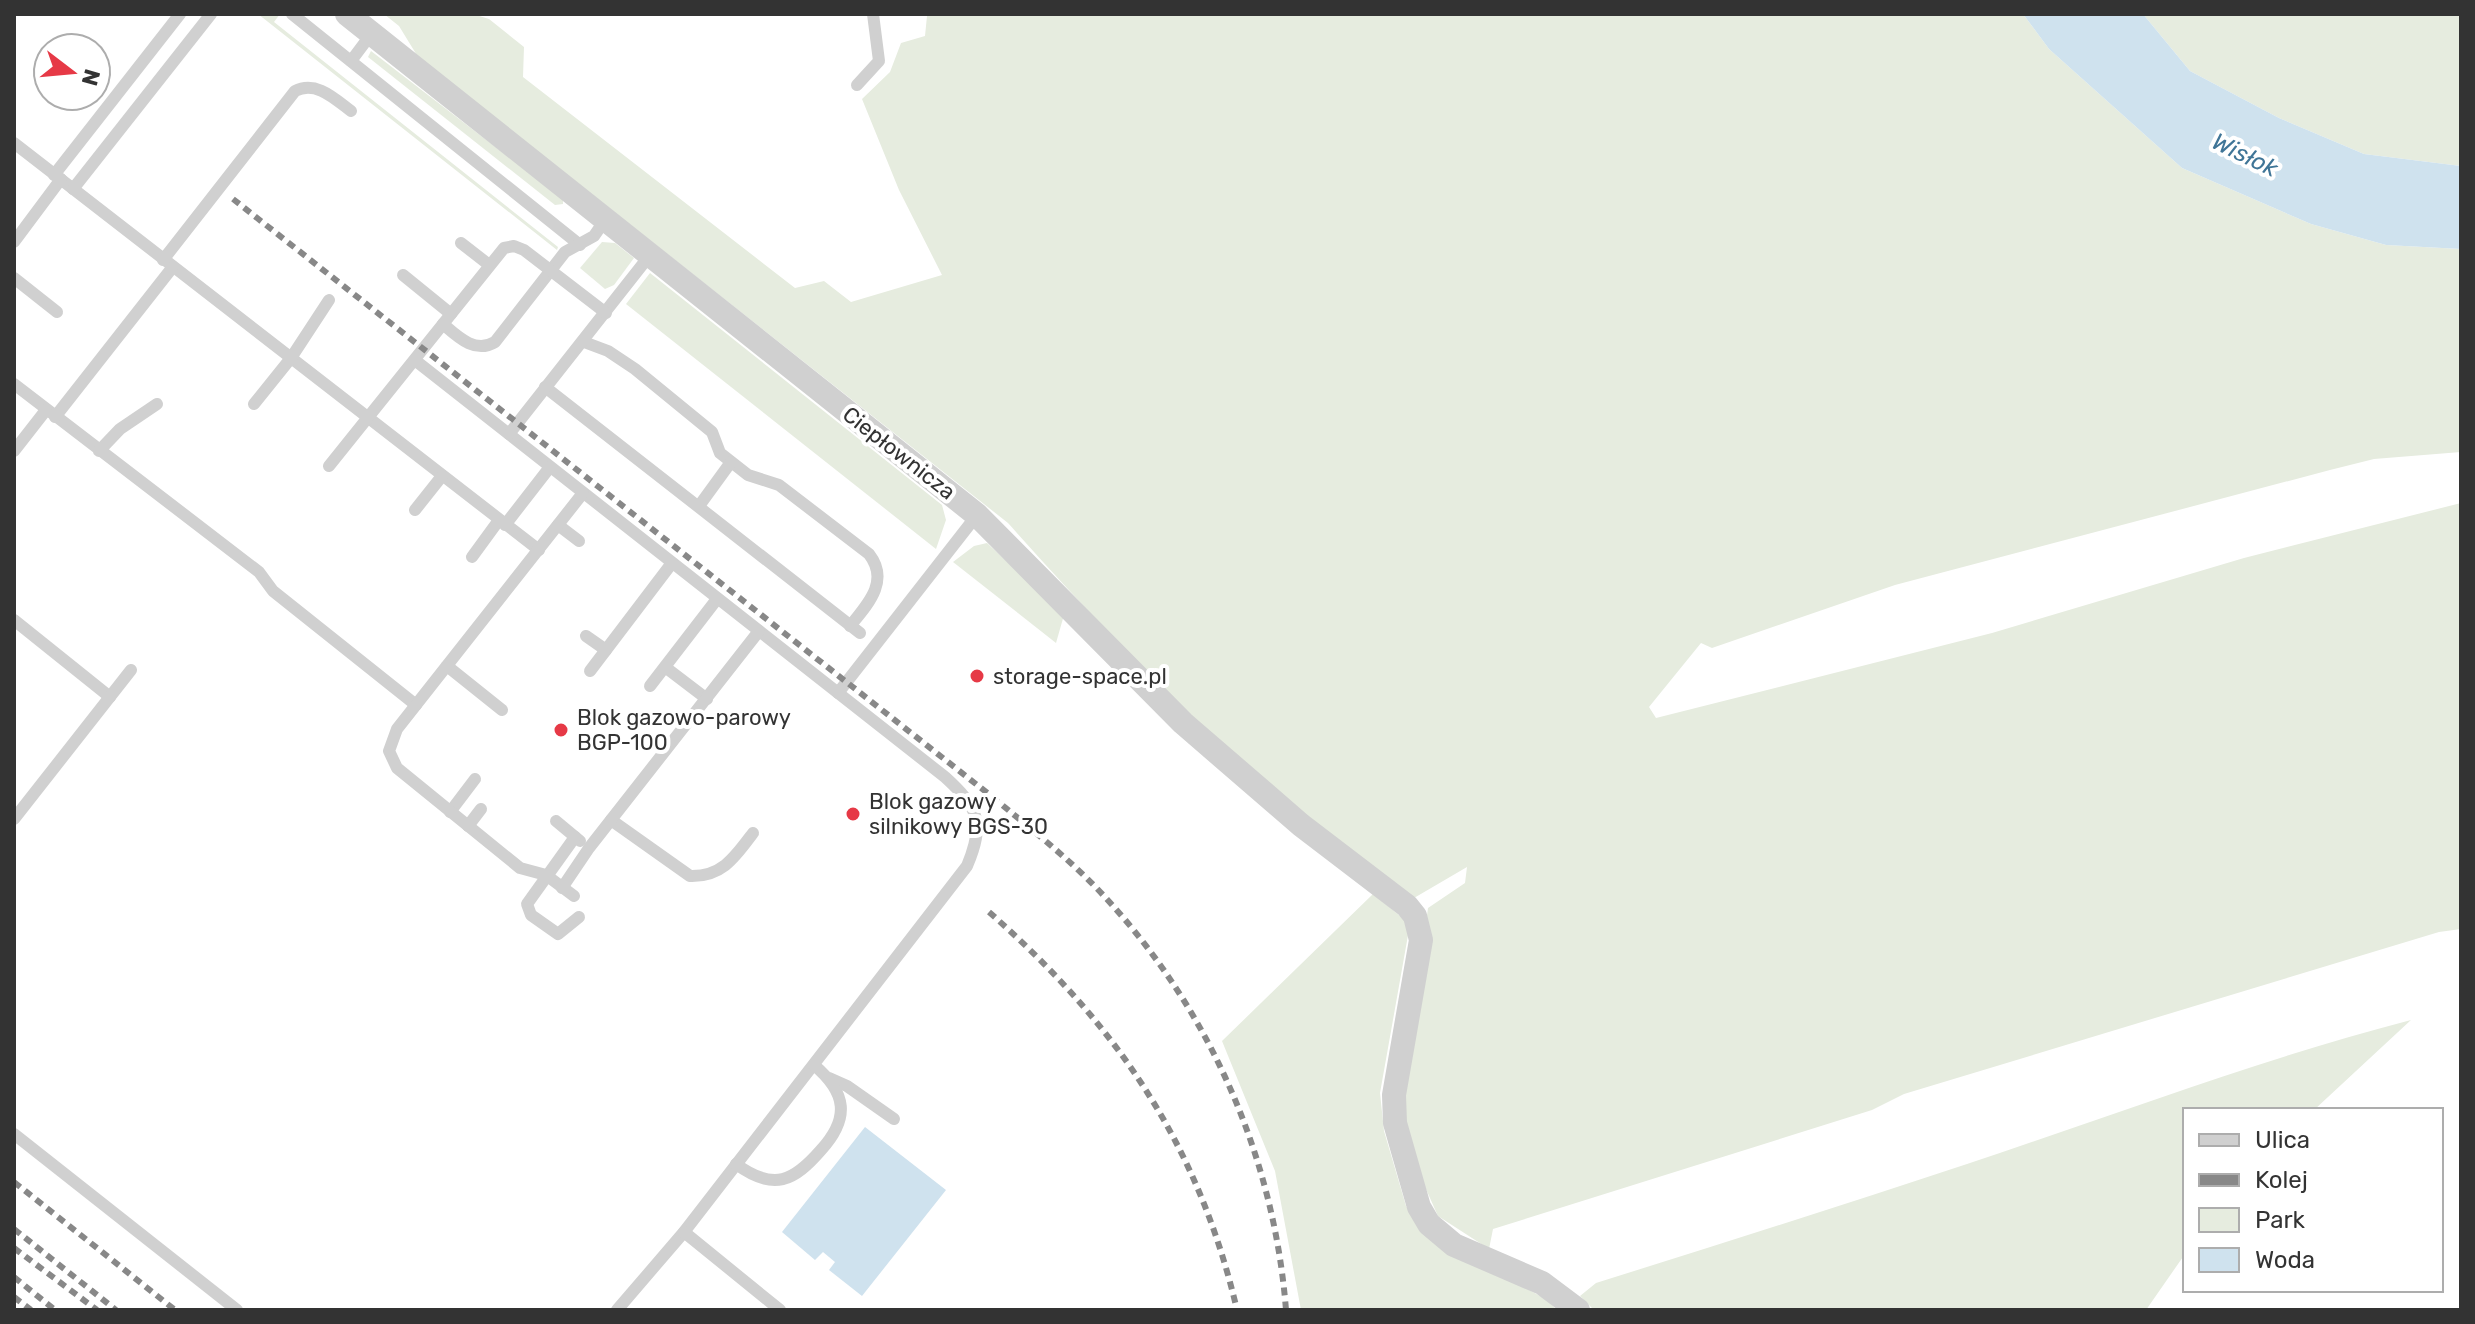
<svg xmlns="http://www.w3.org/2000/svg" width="2475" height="1324" viewBox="0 0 2475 1324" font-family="Rubik,sans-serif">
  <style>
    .green { fill: #e6ecdf }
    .water { fill: #cfe2ee }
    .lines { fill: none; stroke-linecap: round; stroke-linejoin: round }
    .lane { stroke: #d0d0d0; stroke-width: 12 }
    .street { stroke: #d0d0d0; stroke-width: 24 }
    .rail { stroke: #888; stroke-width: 6; stroke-dasharray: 8 6; stroke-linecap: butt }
    .poi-dot { fill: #e63946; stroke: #fff; stroke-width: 3 }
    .labels { text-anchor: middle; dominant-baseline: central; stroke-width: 8; stroke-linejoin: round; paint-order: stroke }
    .street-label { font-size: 22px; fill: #333; stroke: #fff }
    .poi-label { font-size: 22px; fill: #333; stroke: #fff; text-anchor: start }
    .water-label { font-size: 24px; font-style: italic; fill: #3f7597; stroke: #fff }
  </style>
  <rect width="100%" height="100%" fill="#fff"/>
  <!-- green -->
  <g class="green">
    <polygon points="258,14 280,14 274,22 558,247 557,250"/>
    <path d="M384 14H473L489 19 524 47 523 77 795 288 824 281 851 302 942 275 899 190 862 99 890 72 901 43 925 36 927 16 916 14H2023L2049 49 2182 168 2311 224 2386 245 2461 249V452L2374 459 2330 470 1895 585 1712 648 1701 643 1649 707 1656 718 1992 633 2244 558 2461 503V929L2439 932 1904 1094 1872 1110 1493 1229 1489 1249 1438 1216 1421 1178 1401 1113 1428 908 1465 883 1467 867 1414 898C1352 850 1285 804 1228 751 1151 680 1078 601 1008 523L418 57 399 26Z"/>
    <polygon points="2143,14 2461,14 2461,166 2364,154 2279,118 2190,71"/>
    <polygon points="371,51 563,199 563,204 555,205 368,57"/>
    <polygon points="602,242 615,243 634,258 614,285 605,289 580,268"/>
    <polygon points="650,273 942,505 946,520 936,549 626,304"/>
    <polygon points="987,543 1064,615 1056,643 953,562 974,546"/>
    <polygon points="1373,894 1410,924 1380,1093 1384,1131 1406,1206 1424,1231 1547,1300 1557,1310 1301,1310 1275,1171 1222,1041"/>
    <path d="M2411 1020 2314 1110H2185V1254L2146 1310H1594L1580 1296 1596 1283C1720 1244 1844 1205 1967 1164 2115 1115 2260 1059 2411 1020Z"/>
  </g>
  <!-- water -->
  <g class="water">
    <polygon points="2023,14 2143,14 2190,71 2279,118 2364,154 2461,166 2461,249 2386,245 2311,224 2182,168 2049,49"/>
    <polygon points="865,1127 946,1190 862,1296 829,1270 835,1262 823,1252 815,1260 782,1232"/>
  </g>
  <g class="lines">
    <!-- lane -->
    <g class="lane">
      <polyline points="292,14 580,245"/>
      <polyline points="351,61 372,33"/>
      <polyline points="857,85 879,61 873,14"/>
      <polyline points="14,143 539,550"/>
      <polyline points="54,175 180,14"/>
      <polyline points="73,189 211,14"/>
      <polyline points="14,242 61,179"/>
      <polyline points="461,243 488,264"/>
      <path d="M163 260 295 91C316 80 335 99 351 111"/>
      <polyline points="403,275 451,314"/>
      <polyline points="14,278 57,312"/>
      <path d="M443 324C458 337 475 354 495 342L565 252 594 236 605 220"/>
      <path d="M584 342 608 351 635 369 712 432 720 453 748 475 779 485 869 554C890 581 868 604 850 626"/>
      <path d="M416 361 945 777C979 808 985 823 967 866L684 1232 617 1310"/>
      <polyline points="14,384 259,572 273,591 416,705"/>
      <polyline points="545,387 860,633"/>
      <polyline points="254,404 291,358 329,300"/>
      <polyline points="55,417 172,268"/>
      <polyline points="509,434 650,255"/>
      <polyline points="14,451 46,410"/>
      <polyline points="99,451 120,429 157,404"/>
      <polyline points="329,466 504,248 514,246 524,250 606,313"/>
      <polyline points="699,506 731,462"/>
      <polyline points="415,510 442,476"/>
      <polyline points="505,525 550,467"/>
      <polyline points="558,525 579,541"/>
      <polyline points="472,557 499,520"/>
      <polyline points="14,620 110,697"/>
      <polyline points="586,636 606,650"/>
      <polyline points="447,666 502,710"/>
      <polyline points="665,667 707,699"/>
      <polyline points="590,671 672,563"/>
      <polyline points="650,686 717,599"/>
      <polyline points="838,693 977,515"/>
      <polyline points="450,812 475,779"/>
      <polyline points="14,819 131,670"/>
      <path d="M611 820 690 876C722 877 735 857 753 833"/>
      <polyline points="556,821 580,841"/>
      <polyline points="468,826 481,809"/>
      <polyline points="575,837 527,904 531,915 558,934 579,917"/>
      <polyline points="562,888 589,848 759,631"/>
      <polyline points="574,896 546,875 520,868 397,768 389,751 397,729 583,493"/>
      <polyline points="829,1078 847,1086 894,1119"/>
      <polyline points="14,1134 237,1310"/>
      <path d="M736 1164C774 1192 794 1181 821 1150 850 1118 847 1093 814 1065"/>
      <polyline points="684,1232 780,1310"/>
    </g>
    <!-- street -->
    <polyline class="street" points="347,14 977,515 1183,723 1301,825 1407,906 1415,916 1421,940 1394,1095 1395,1123 1419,1207 1429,1224 1454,1245 1542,1283 1578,1310"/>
    <!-- rail -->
    <g class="rail">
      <path d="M233 199 995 799C1032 830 1071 860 1104 896 1209 1009 1274 1156 1286 1310"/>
      <path d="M989 912C1116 1024 1198 1143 1237 1310"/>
      <polyline points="14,1182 175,1310"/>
      <polyline points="14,1229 116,1310"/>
      <polyline points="14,1248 97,1310"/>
      <polyline points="14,1277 55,1310"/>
      <polyline points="14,1297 31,1310"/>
    </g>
  </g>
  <!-- markers -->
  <g class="poi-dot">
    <circle cx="977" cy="676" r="8"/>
    <circle cx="561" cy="730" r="8"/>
    <circle cx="853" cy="814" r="8"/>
  </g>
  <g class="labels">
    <!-- street labels -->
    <g class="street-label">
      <text transform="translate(899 453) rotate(38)">Ciepłownicza</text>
    </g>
    <!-- poi labels -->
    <g class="poi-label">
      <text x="993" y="676">storage-space.pl</text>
      <text x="577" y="717">Blok gazowo-parowy<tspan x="577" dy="25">BGP-100</tspan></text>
      <text x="869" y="801">Blok gazowy<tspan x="869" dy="25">silnikowy BGS-30</tspan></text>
    </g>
    <!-- water labels -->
    <g class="water-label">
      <text transform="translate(2245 155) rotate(26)">Wisłok</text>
    </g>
  </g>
  <!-- border -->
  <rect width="2475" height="1324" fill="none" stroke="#333333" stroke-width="32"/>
  <!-- legend -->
  <rect x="2183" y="1108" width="260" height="184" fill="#ffffff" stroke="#adadad" stroke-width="2"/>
  <rect x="2199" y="1134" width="40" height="12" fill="#d0d0d0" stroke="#adadad" stroke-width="2"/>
  <text x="2255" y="1148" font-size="24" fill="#333333">Ulica</text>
  <rect x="2199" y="1174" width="40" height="12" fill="#888888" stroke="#adadad" stroke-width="2"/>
  <text x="2255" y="1188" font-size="24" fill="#333333">Kolej</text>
  <rect x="2199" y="1208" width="40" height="24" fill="#e6ecdf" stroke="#adadad" stroke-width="2"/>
  <text x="2255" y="1228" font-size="24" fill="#333333">Park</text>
  <rect x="2199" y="1248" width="40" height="24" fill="#cfe2ee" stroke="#adadad" stroke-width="2"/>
  <text x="2255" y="1268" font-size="24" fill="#333333">Woda</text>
  <!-- north arrow -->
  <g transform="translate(72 72) rotate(106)"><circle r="38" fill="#ffffff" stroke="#adadad" stroke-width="2"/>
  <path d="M0-6L14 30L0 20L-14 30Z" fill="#e63946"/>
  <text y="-12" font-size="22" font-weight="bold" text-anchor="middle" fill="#333333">N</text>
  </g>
</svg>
